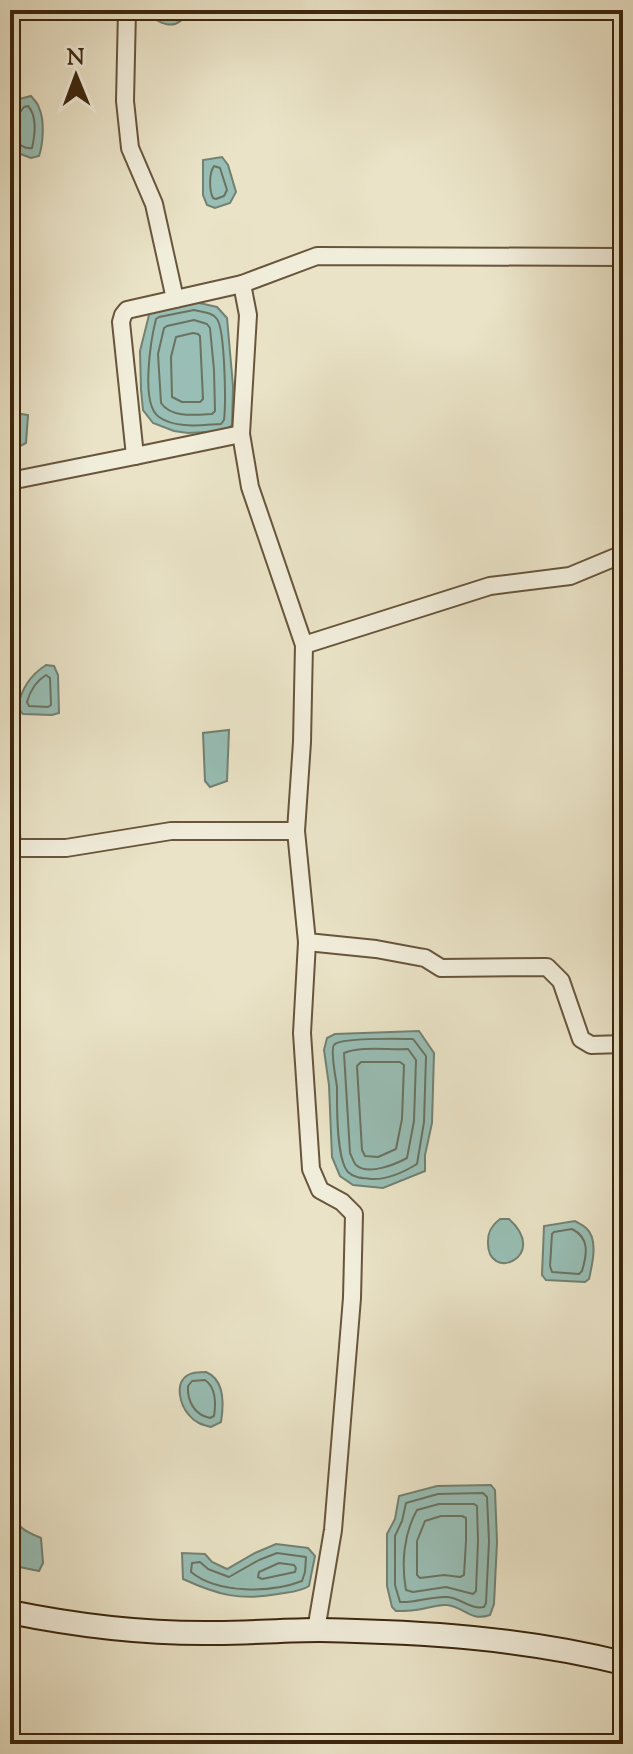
<svg xmlns="http://www.w3.org/2000/svg" width="633" height="1754" viewBox="0 0 633 1754" font-family="'Sorts Mill Goudy',serif">
  <style>
    .water { fill: #98beb5; stroke: #738171; stroke-width: 2 }
    .lines { fill: none; stroke-linecap: round; stroke-linejoin: round }
    .shore { stroke: #6a7260; stroke-width: 2 }
    .street-casing { stroke: #68553b; stroke-width: 20 }
    .secondary-casing { stroke: #3c260c; stroke-width: 26 }
    .street { stroke: #f1eddb; stroke-width: 16 }
    .secondary { stroke: #f1eddb; stroke-width: 22 }
  </style>
  <rect width="100%" height="100%" fill="#eae3c7"/>
  <filter id="stains"><feTurbulence type="fractalNoise" baseFrequency=".0025" numOctaves="4"/><feColorMatrix values="0 0 0 0 .2 0 0 0 0 .09 0 0 0 0 .02 0 0 0 .5 -.17"/></filter>
  <radialGradient id="worn" r=".72"><stop offset=".6" stop-color="#630" stop-opacity="0"/><stop offset="1" stop-color="#630" stop-opacity=".3"/></radialGradient>
  <!-- water -->
  <g class="water">
    <path d="M141 10H189C176 35 159 23 141 10Z"/>
    <path d="M31 96C34 100 38 103 39 108 45 120 43 144 39 156L31 158 15 152C5 135 9 116 19 99Z"/>
    <polygon points="222,157 228,165 236,192 230,203 215,208 207,205 203,195 203,160"/>
    <polygon points="195,302 217,307 227,318 233,386 232,425 225,431 188,433 174,431 153,423 143,410 141,390 140,351 150,311"/>
    <polygon points="22,414 28,415 26,443 20,446 10,446 10,416"/>
    <path d="M46 665 54 666 58 675 59 713 52 715 23 714 17 708C22 689 29 676 46 665Z"/>
    <polygon points="229,730 227,781 210,787 205,781 203,733"/>
    <polygon points="419,1031 434,1053 432,1123 425,1155 425,1171 383,1188 353,1185 340,1176 332,1157 329,1085 324,1050 327,1038 335,1034"/>
    <path d="M500 1219H509C551 1257 486 1284 488 1241 488 1231 492 1225 500 1219Z"/>
    <path d="M575 1221C578 1223 583 1225 586 1228 599 1239 592 1265 589 1279L585 1282 546 1280 542 1275 544 1226Z"/>
    <path d="M206 1372C225 1380 224 1404 221 1422L211 1427C203 1425 195 1423 189 1415 180 1405 174 1383 188 1375 193 1372 200 1372 206 1372Z"/>
    <path d="M491 1485 495 1490 497 1542 494 1604 490 1615C470 1622 465 1607 447 1605 437 1604 426 1609 415 1610 409 1611 402 1611 396 1611L392 1607 387 1586V1534L395 1519 399 1496 437 1486Z"/>
    <path d="M10 1509H12C17 1528 24 1531 41 1538L43 1563 39 1571 10 1565Z"/>
    <path d="M276 1544 308 1548 315 1556 309 1586C300 1592 289 1592 278 1594 240 1601 218 1595 183 1579L182 1553 205 1554 212 1562 227 1569 255 1553Z"/>
  </g>
  <g class="lines">
    <!-- shore -->
    <g class="shore">
      <path d="M10 117 17 116 24 107 28 106C37 116 35 135 32 148 23 150 19 141 10 141"/>
      <path d="M214 166 220 168 227 190 224 196 216 199 213 198C209 190 209 173 214 166Z"/>
      <path d="M194 310C202 312 212 312 217 319 225 330 226 403 224 420L221 424C202 425 176 429 159 417 140 404 151 339 156 319L159 317Z"/>
      <path d="M194 320 207 324 210 328 214 370 215 411 212 414C195 415 171 418 161 403L158 354 164 328 167 326Z"/>
      <polygon points="193,333 198,334 200,336 203,399 200,402 182,402 172,397 171,357 176,337"/>
      <path d="M46 675 50 678 51 705 48 707 29 706 27 702C30 691 36 681 46 675Z"/>
      <path d="M413 1039 426 1056 424 1122 417 1164C404 1172 386 1180 371 1179 363 1178 354 1178 348 1172 336 1159 337 1105 337 1087 336 1079 330 1050 334 1045 339 1037 401 1039 413 1039Z"/>
      <path d="M408 1049 416 1060 414 1121 407 1158C396 1164 368 1176 356 1165 354 1163 351 1155 350 1153L344 1053C361 1046 388 1050 408 1049Z"/>
      <polygon points="361,1062 400,1062 404,1065 402,1119 396,1149 378,1157 365,1156 362,1150 357,1066"/>
      <path d="M572 1229C590 1238 587 1254 582 1271L579 1274 552 1272 550 1266 552 1234 554 1232Z"/>
      <path d="M205 1380C216 1387 216 1404 214 1416L210 1418C194 1415 187 1400 188 1386L192 1381Z"/>
      <path d="M483 1493 487 1497 489 1541 486 1603 484 1607C471 1610 461 1598 447 1597 431 1596 416 1603 400 1602L395 1585V1536L402 1521 406 1503 438 1494Z"/>
      <path d="M439 1504H474L477 1506 478 1541 476 1591 473 1594 446 1587 413 1592 406 1590C401 1563 404 1533 417 1510Z"/>
      <polygon points="441,1516 462,1516 466,1518 466,1541 464,1575 460,1577 444,1575 420,1578 417,1575 417,1541 425,1521"/>
      <path d="M277 1553 306 1557 305 1572 302 1581C271 1593 218 1594 191 1572L192 1563 200 1562 208 1569 229 1577 259 1560Z"/>
      <polygon points="279,1563 294,1565 296,1568 295,1572 262,1579 258,1577 259,1572"/>
    </g>
    <defs>
      <g id="street">
        <polyline points="127,10 125,101 130,148 154,204 175,299"/>
        <polyline points="242,284 248,315 241,434 250,487 304,645 490,586 570,576 623,554"/>
        <polyline points="135,456 241,434"/>
        <polyline points="10,481 135,456 121,322 123,315 127,310 242,284 317,256 623,257"/>
        <polyline points="10,820 12,848"/>
        <polyline points="296,831 302,742 304,645"/>
        <polyline points="10,848 66,848 171,831 296,831 307,942 302,1033 311,1169 320,1190 342,1202 354,1214 352,1298 333,1530 316,1630"/>
        <polyline points="307,942 376,949 419,957 425,958 441,968 547,967 561,981 581,1039 591,1045 623,1044"/>
      </g>
      <path id="secondary" d="M10 1612C78 1626 146 1634 216 1633 251 1633 285 1630 320 1630 422 1632 524 1638 623 1663"/>
    </defs>
    <!-- street casing -->
    <use href="#street" class="street-casing"/>
    <!-- secondary casing -->
    <use href="#secondary" class="secondary-casing"/>
    <!-- street -->
    <use href="#street" class="street"/>
    <!-- secondary -->
    <use href="#secondary" class="secondary"/>
  </g>
  <!-- margin -->
  <rect width="633" height="1754" fill="none" stroke="#eae3c7" stroke-width="40"/>
  <rect x="12" y="12" width="609" height="1730" fill="none" stroke="#3c260c" stroke-width="4"/>
  <rect x="20" y="20" width="593" height="1714" fill="none" stroke="#3c260c" stroke-width="2"/>
  <!-- north arrow -->
  <g transform="translate(76 76) rotate(359)" stroke="#f1eddb" stroke-width="6" paint-order="stroke">
  <path d="M0-6L14 30L0 20L-14 30Z" fill="#3c260c"/>
  <text y="-12" font-size="22" font-weight="bold" text-anchor="middle" fill="#3c260c">N</text>
  </g>
  <rect width="100%" height="100%" filter="url(#stains)"/>
  <rect width="100%" height="100%" fill="url(#worn)"/>
</svg>
